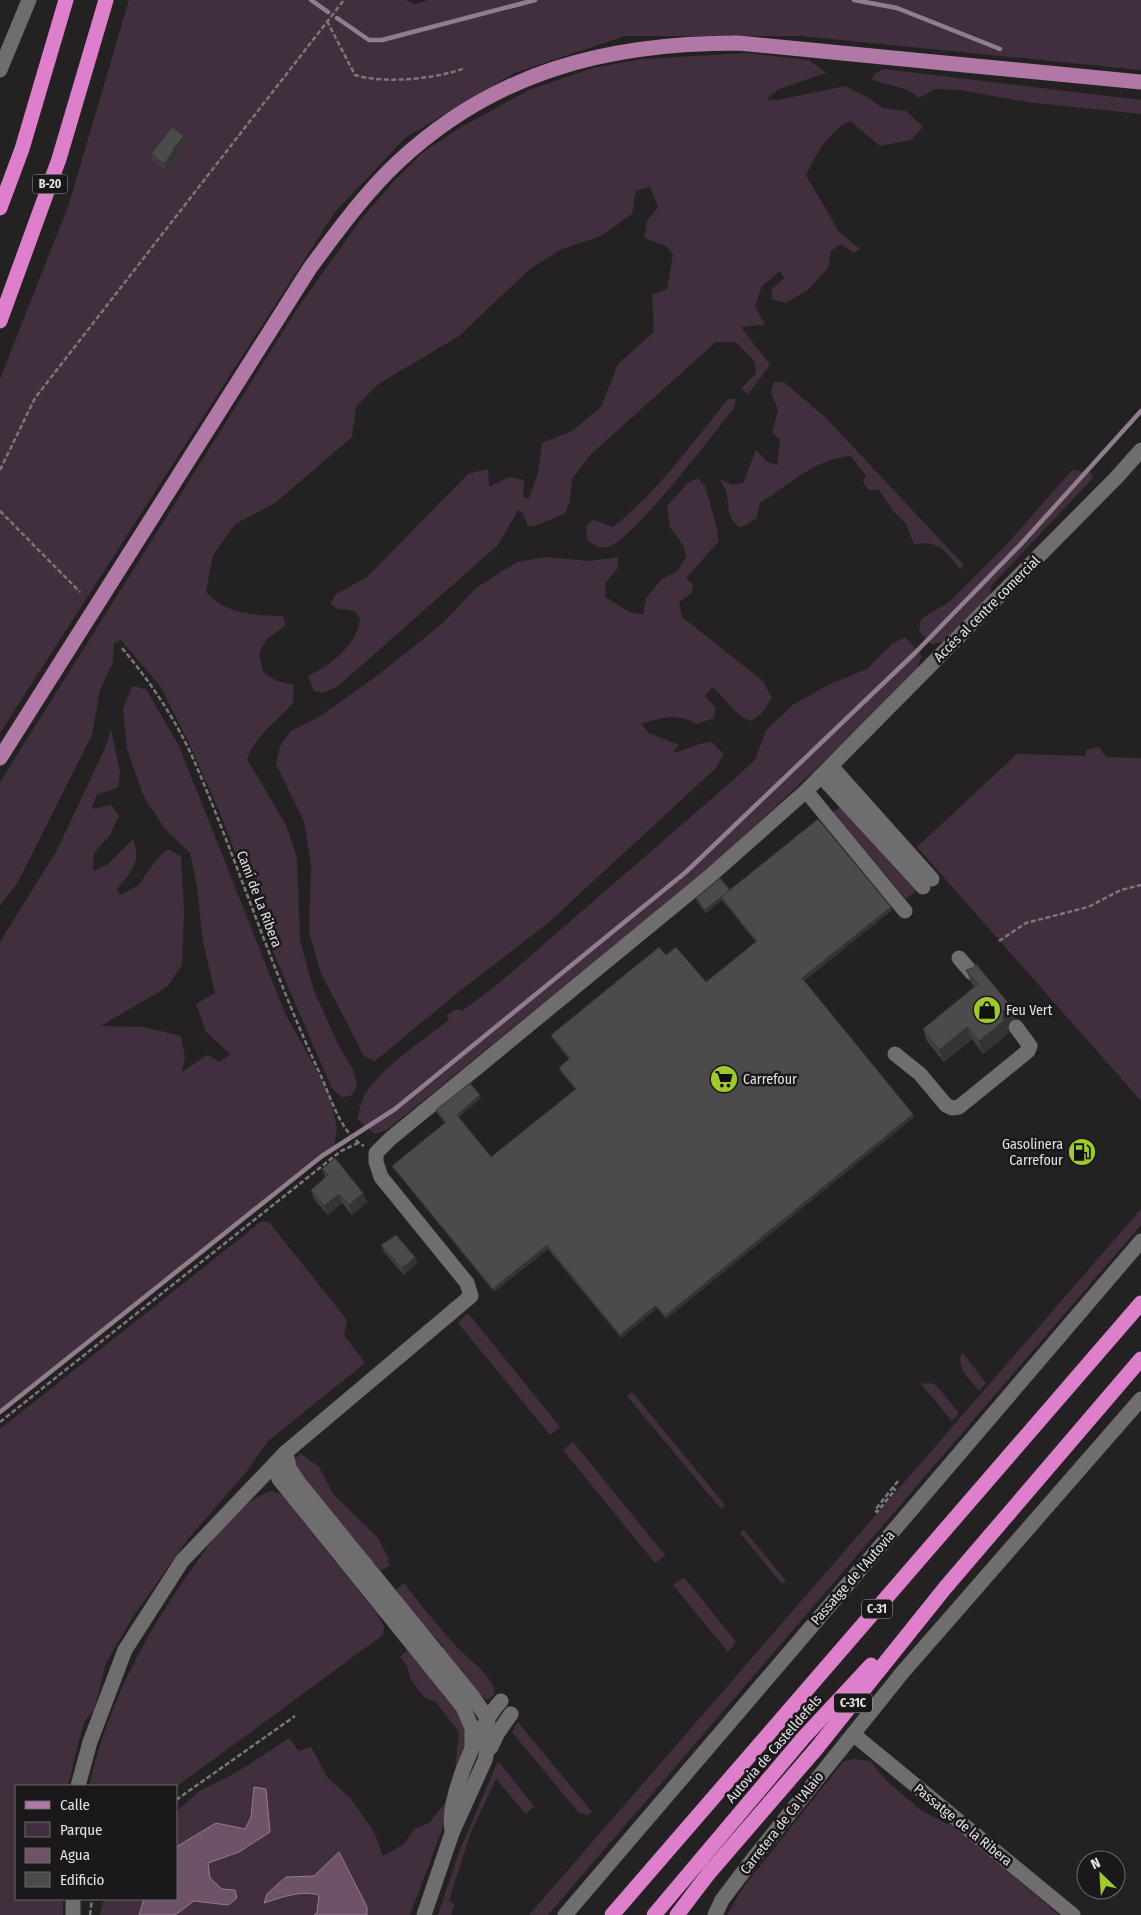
<svg xmlns="http://www.w3.org/2000/svg" width="1141" height="1915" viewBox="0 0 1141 1915" font-family="'Fira Sans Condensed',sans-serif">
  <style>
    .green { fill: #412f3d }
    .water { fill: #6e5368; stroke: #917e8d }
    .lines { fill: none; stroke-linecap: round; stroke-linejoin: round }
    .stream { stroke: #917e8d; stroke-width: 4.5 }
    .path { stroke: #7a7879; stroke-width: 2.5; stroke-dasharray: 5 2.5; stroke-linecap: butt }
    .minor { stroke: #706d6f; stroke-width: 15 }
    .major { stroke: #b178a6; stroke-width: 15 }
    .highway { stroke: #dd7fcb; stroke-width: 15 }
    .wall { fill: #414040 }
    .shaded-wall { fill: #353434 }
    .building { fill: #4c4a4b; stroke: #353434 }
    .labels { text-anchor: middle; dominant-baseline: central; stroke-width: 5; stroke-linejoin: round; paint-order: stroke }
    .shield { fill: #1a181a; stroke: #a7a5a7; stroke-width: 1 }
    .shield-label { font-size: 12px; font-weight: bold; fill: #e4e2e3 }
    .street-label { font-size: 14px; fill: #e4e2e3; stroke: #1a181a }
    .poi-label { font-size: 14px; fill: #e4e2e3; stroke: #1a181a; text-anchor: start }
  </style>
  <rect width="100%" height="100%" fill="#242123"/>
  <!-- green -->
  <g class="green">
    <polygon points="129,0 406,0 415,4 428,0 1141,0 1141,70 801,36 625,36 514,73 405,138 335,212 0,733 0,379 69,204"/>
    <path d="M747 53 809 60 826 73 779 89 767 99 778 100 845 86 871 99 882 108 906 111 923 127 911 140 880 146 850 121C829 131 816 154 806 175L839 232 860 249 854 253 841 244 831 251 828 268 807 291 786 303 771 299 772 289 784 278 780 271 762 286 755 306 765 325 741 327 770 365 748 394 741 389 756 373 755 362 736 342H716L590 455 572 479 570 501 565 514 534 526H528L523 513 518 510 498 545 337 687 323 693 314 691 308 676C331 665 357 645 360 619L355 611 338 609 330 604 336 594 367 577 468 474 488 469 489 487 509 477 524 480 523 498H529L538 473 542 443 572 431 601 407 618 364 654 332 652 295 667 289 673 254 666 246 644 238 647 221 658 207 650 187 636 191 632 214 601 236 562 249 530 269 459 336 377 385 356 407 352 437 275 503 235 524 213 555 206 592C227 615 253 615 283 616L286 625 266 640 259 653 263 672 277 681 294 685 293 703C277 722 256 734 247 759L286 825 297 857 300 940 314 991 337 1042 354 1072 357 1086 351 1096 341 1097 331 1087 274 954 220 813 188 741 160 686 121 640 114 643 113 662 100 690 92 735 18 882 0 906V782L297 309 362 218 394 181 422 153 461 127 531 89 593 68 642 59Z"/>
    <polygon points="884,69 1141,100 1141,114 1027,102 959,90 935,89 919,98 908,90 872,80 874,74"/>
    <path d="M774 382H784L825 417 963 564 961 570C945 551 940 540 914 544L906 524 893 511 879 490H868L863 481 866 476 851 456C815 459 790 484 760 503L757 518 740 528C727 518 729 509 727 495 726 489 722 484 720 479L732 485 743 483 756 450 768 462 777 465 780 440 772 433 778 410 771 392Z"/>
    <path d="M728 399H736L734 408C715 432 631 542 608 547 599 549 594 545 587 540L586 526 593 520 613 527C658 491 691 445 728 399Z"/>
    <polygon points="1072,470 1091,473 1093,478 991,586 990,600 944,642 931,644 919,631 921,619 950,601 1007,544"/>
    <path d="M697 478 705 486 718 532V542L686 578 693 584 692 593 679 602 682 617 763 681 772 698 761 714 751 721C732 714 728 699 712 687L705 696 716 708 714 718 697 724C678 713 662 717 641 724L649 733 679 745 672 753C686 751 697 742 712 742L724 754 716 768 548 923 461 990 375 1061 364 1056 321 973 309 932 311 863 304 822 276 764 280 746 291 731 320 716 374 678 442 624 476 588 517 562 546 557 589 561 618 557V568L606 582 605 597 631 613 643 614 646 598 661 580 677 571 686 557 684 547 670 527 667 506 687 484Z"/>
    <path d="M905 637 922 656 917 668 898 692 714 864 387 1130 375 1134 357 1119C359 1113 360 1106 362 1100 374 1073 425 1038 449 1020L447 1015 457 1009 462 1011 498 984 731 782 755 760 766 730 794 704 832 683 867 669 892 644Z"/>
    <path d="M132 686 146 689 179 746 285 1013 329 1093 337 1129 334 1148 0 1412V942L57 850 105 748 111 730 120 771 118 787 97 795 91 809 111 805 119 816 110 835 94 853 93 871 107 865 133 839C142 862 131 872 117 889L120 895 138 886 156 860 168 849 181 856 184 911 182 965 167 987 101 1026 143 1027 181 1036 185 1057 182 1072 207 1055 220 1062 230 1054 206 1032 196 1004 215 993 203 942 197 886 190 853 164 828 144 797 127 749 123 709Z"/>
    <polygon points="1099,747 1106,757 1141,758 1141,1101 917,847 1017,754 1086,756 1086,750"/>
    <polygon points="840,807 916,891 906,899 833,812"/>
    <polygon points="1141,1209 1141,1225 548,1915 529,1915"/>
    <polygon points="262,1221 269,1222 347,1320 344,1335 365,1363 268,1441 247,1471 188,1539 132,1618 106,1663 94,1711 85,1720 79,1740 68,1786 16,1786 16,1899 63,1899 63,1915 0,1915 0,1429"/>
    <polygon points="468,1313 560,1427 550,1435 458,1323"/>
    <path d="M962 1352 986 1383 979 1391C970 1379 955 1367 962 1352Z"/>
    <polygon points="928,1383 936,1385 959,1413 952,1421 921,1384"/>
    <polygon points="632,1392 725,1505 721,1509 627,1396"/>
    <polygon points="573,1442 665,1555 655,1563 563,1450"/>
    <polygon points="300,1453 319,1467 333,1494 377,1537 389,1559 387,1562 390,1565 381,1571 374,1563 367,1561 362,1548 351,1535 332,1523 298,1470 294,1461"/>
    <path d="M272 1491 282 1495 375 1611 384 1626 383 1635 176 1787 89 1786C108 1702 148 1628 199 1559 217 1533 241 1500 272 1491Z"/>
    <polygon points="744,1530 786,1581 782,1584 740,1533"/>
    <polygon points="684,1577 736,1642 728,1652 673,1585"/>
    <path d="M404 1583C420 1604 436 1624 454 1644 467 1659 492 1673 495 1694L487 1700 473 1689 462 1670 443 1661V1646L428 1629H418L398 1606 400 1595 396 1590Z"/>
    <path d="M407 1650C418 1661 429 1677 443 1689L442 1694C449 1702 460 1711 464 1721 476 1751 423 1880 410 1915H100L104 1899H176V1812L198 1792 237 1772 289 1738 299 1751 311 1747 328 1778 351 1799 374 1832 383 1856 404 1844 414 1829 429 1823 446 1802 455 1772 459 1732 436 1702 425 1698 411 1680 407 1666 400 1657Z"/>
    <polygon points="518,1722 592,1812 587,1815 579,1813 512,1732"/>
    <polygon points="853,1759 870,1761 888,1782 922,1811 959,1830 1059,1915 727,1915 744,1886 843,1762"/>
    <polygon points="498,1761 534,1806 526,1814 496,1779 471,1832 449,1900 454,1905 451,1915 438,1915 459,1852"/>
  </g>
  <!-- water -->
  <g class="water">
    <polygon points="254,1787 266,1789 270,1832 239,1852 208,1863 210,1878 222,1889 235,1890 237,1898 228,1905 194,1901 175,1915 139,1915 144,1899 176,1899 176,1847 216,1823 245,1829 251,1817"/>
    <path d="M339 1852 367 1907V1915H314L317 1912 319 1895C300 1890 283 1897 264 1903L267 1894 286 1877 314 1876Z"/>
  </g>
  <g class="lines">
    <!-- stream -->
    <g class="stream">
      <polyline points="311,0 328,12"/>
      <polyline points="854,0 897,8 1000,49"/>
      <polyline points="337,18 369,40 382,40 535,0"/>
      <polyline points="0,1412 322,1156 395,1109 686,872 915,653 1021,544 1141,411"/>
    </g>
    <!-- path -->
    <g class="path">
      <path d="M327 21 355 75C384 84 436 79 465 68"/>
      <polyline points="0,470 35,398 344,0"/>
      <polyline points="0,511 80,592"/>
      <path d="M122 648C153 685 180 726 198 770 241 871 274 976 321 1076 331 1098 341 1134 364 1146"/>
      <polyline points="999,941 1026,923 1088,907 1121,890 1141,885"/>
      <polyline points="0,1422 341,1151 358,1143"/>
      <polyline points="892,1487 895,1490 877,1512 875,1510 898,1481"/>
      <polyline points="176,1800 295,1716"/>
      <polyline points="90,1915 92,1899"/>
    </g>
    <!-- minor -->
    <g class="minor">
      <polyline points="0,70 29,0"/>
      <polyline points="831,766 932,879"/>
      <polyline points="821,776 923,887"/>
      <polyline points="806,791 905,911"/>
      <polyline points="959,958 972,973"/>
      <polyline points="895,1054 920,1074 946,1105 952,1108 959,1107 1028,1051 1030,1046 1016,1027"/>
      <polyline points="286,1452 289,1468 299,1483 473,1697 487,1718 490,1738 485,1760 452,1833 424,1915"/>
      <polyline points="275,1466 279,1479 463,1707 472,1728 472,1748"/>
      <polyline points="853,1734 1073,1915"/>
      <polyline points="491,1747 497,1734 511,1714"/>
      <polyline points="78,1786 90,1742 125,1650 182,1561 286,1452 471,1296 467,1283 381,1177 376,1162 376,1153 390,1139 709,877 806,791 1117,477 1141,450"/>
      <path d="M452 1830C446 1799 479 1724 501 1701"/>
      <polyline points="73,1899 73,1915"/>
      <polyline points="565,1915 1141,1241"/>
      <polyline points="715,1915 722,1900 753,1859 902,1673 1141,1399"/>
    </g>
    <!-- major -->
    <path class="major" d="M0 758 310 268C337 232 364 194 397 163 495 71 608 43 738 43L1141 82"/>
    <!-- highway -->
    <g class="highway">
      <polyline points="0,208 22,149 66,0"/>
      <polyline points="0,321 59,159 106,0"/>
      <polyline points="612,1915 1141,1303"/>
      <polyline points="654,1915 804,1737 871,1665"/>
      <polyline points="677,1915 709,1873 816,1749 945,1588 1141,1359"/>
    </g>
  </g>
  <!-- wall -->
  <g class="wall">
    <polygon points="184,136 186,142 176,154 177,156 166,170 153,160 151,154"/>
    <polygon points="730,890 891,907 892,910 804,981 914,1117 666,1319 657,1308 621,1338 548,1249 494,1292 394,1169 392,1166 445,1123 437,1113 436,1110 481,1098 459,1117 491,1157 575,1089 560,1071 559,1068 569,1059 552,1038 551,1035 666,955 706,982 756,942 722,900 706,913 697,902 696,898"/>
    <polygon points="966,970 1010,1005 1015,1018 1007,1024 1009,1033 983,1054 972,1039 944,1062 927,1041 923,1029 974,987 971,982"/>
    <polygon points="322,1169 367,1202 352,1215 342,1203 328,1215 314,1199 311,1190 325,1177"/>
    <polygon points="381,1245 415,1257 417,1263 404,1275 384,1252"/>
  </g>
  <!-- shaded-wall -->
  <g class="shaded-wall">
    <polygon points="184,136 186,142 176,154 177,156 166,170 164,164 173,149"/>
    <polygon points="721,897 722,900 706,913 705,910"/>
    <polygon points="891,907 892,910 803,982 802,978"/>
    <polygon points="1010,1005 1015,1018 1007,1024 1009,1033 983,1054 979,1041 1003,1011"/>
    <polygon points="967,1027 972,1039 944,1062 939,1050"/>
    <polygon points="480,1095 481,1098 458,1118 457,1115"/>
    <polygon points="913,1114 914,1117 666,1319 665,1316"/>
    <polygon points="363,1193 367,1202 352,1215 349,1205"/>
    <polygon points="339,1194 342,1203 328,1215 324,1206"/>
    <polygon points="547,1245 548,1249 494,1292 493,1289"/>
    <polygon points="415,1257 417,1263 404,1275 402,1268"/>
    <polygon points="656,1305 657,1308 621,1338 620,1335"/>
  </g>
  <!-- building -->
  <g class="building">
    <polygon points="172,127 184,136 173,149 174,150 164,164 151,154"/>
    <polygon points="818,819 891,907 802,978 913,1114 665,1316 656,1305 620,1335 547,1245 493,1289 392,1166 446,1122 436,1110 470,1083 480,1095 457,1115 491,1157 576,1089 559,1068 570,1058 551,1035 659,947 666,955 676,947 706,982 757,941 721,897"/>
    <polygon points="720,878 730,890 705,910 696,898"/>
    <polygon points="976,964 1010,1005 1003,1011 1004,1021 979,1041 967,1027 939,1050 923,1029 978,984 966,970 973,968"/>
    <polygon points="335,1158 363,1193 349,1205 339,1194 324,1206 311,1190 328,1175 322,1169"/>
    <polygon points="396,1235 415,1257 402,1268 381,1245"/>
  </g>
  <!-- icons -->
  <defs>
    <symbol id="shop-disc" viewBox="-11 -11 22 22"><circle r="9.5" fill="#9eca2e" stroke="#1a181a"/><path d="M-5-2.5h2.3a2.7 3.5 0 0 1 5.4 0H5L5.5 6h-11ZM-1.5-2.5h3a1.5 2.3 0 0 0-3 0Z" fill="#111"/></symbol>
    <symbol id="supermarket-disc" viewBox="-11 -11 22 22"><circle r="9.5" fill="#9eca2e" stroke="#1a181a"/><path d="M-6-5.5h2.5l.6 2H6L4.5 2H-2.5L-4.4-4H-6ZM-1.5 3.2a1.3 1.3 0 1 0 .1 0ZM3 3.2a1.3 1.3 0 1 0 .1 0Z" fill="#111"/></symbol>
    <symbol id="fuel-disc" viewBox="-11 -11 22 22"><circle r="9.5" fill="#9eca2e" stroke="#1a181a"/><path d="M-5.5-6h7V0h2V4h1.3V-2.5L3-4.5l.8-.8L6-3V5H2.5V1h-1V6h-7ZM-4.2-4.7v3.2H.2V-4.7Z" fill="#111"/></symbol>
  </defs>
  <g fill-rule="evenodd">
    <use href="#shop-disc" x="971" y="994" width="32" height="32"/>
    <use href="#supermarket-disc" x="708" y="1063" width="32" height="32"/>
    <use href="#fuel-disc" x="1066" y="1136" width="32" height="32"/>
  </g>
  <g class="labels">
    <!-- shield labels -->
    <g class="shield">
      <rect x="32.5" y="174.5" width="35" height="19" rx="4"/>
      <rect x="862" y="1599.5" width="30" height="19" rx="4"/>
      <rect x="834" y="1693.5" width="38" height="19" rx="4"/>
    </g>
    <g class="shield-label">
      <text x="50" y="184">B-20</text>
      <text x="877" y="1609">C-31</text>
      <text x="853" y="1703">C-31C</text>
    </g>
    <!-- street labels -->
    <g class="street-label">
      <text transform="translate(987 609) rotate(-45)">Accés al centre comercial</text>
      <text transform="translate(259 899) rotate(69)">Camí de La Ribera</text>
      <text transform="translate(853 1578) rotate(-49)">Passatge de l'Autovia</text>
      <text transform="translate(774 1749) rotate(-49)">Autovia de Castelldefels</text>
      <text transform="translate(782 1823) rotate(-52)">Carretera de Ca l'Alaio</text>
      <text transform="translate(963 1825) rotate(39)">Passatge de la Ribera</text>
    </g>
    <!-- poi labels -->
    <g class="poi-label">
      <text x="1006" y="1010">Feu Vert</text>
      <text x="743" y="1079">Carrefour</text>
      <text x="1063" y="1144" text-anchor="end">Gasolinera<tspan x="1063" dy="16">Carrefour</tspan></text>
    </g>
  </g>
  <!-- legend -->
  <rect x="15" y="1785" width="162" height="115" fill="#1a181a" stroke="#6b696a"/>
  <rect x="25" y="1801" width="25" height="8" fill="#b178a6" stroke="#6b696a"/>
  <text x="60" y="1810" font-size="15" fill="#e4e2e3">Calle</text>
  <rect x="25" y="1822" width="25" height="15" fill="#412f3d" stroke="#6b696a"/>
  <text x="60" y="1835" font-size="15" fill="#e4e2e3">Parque</text>
  <rect x="25" y="1848" width="25" height="15" fill="#6e5368" stroke="#6b696a"/>
  <text x="60" y="1860" font-size="15" fill="#e4e2e3">Agua</text>
  <rect x="25" y="1872" width="25" height="15" fill="#4c4a4b" stroke="#6b696a"/>
  <text x="60" y="1885" font-size="15" fill="#e4e2e3">Edificio</text>
  <!-- north arrow -->
  <g transform="translate(1101 1875) rotate(335)"><circle r="24" fill="#1a181a" stroke="#6b696a"/>
  <path d="M0-4L9 19L0 12L-9 19Z" fill="#9eca2e"/>
  <text y="-8" font-size="14" font-weight="bold" text-anchor="middle" fill="#e4e2e3">N</text>
  </g>
</svg>
